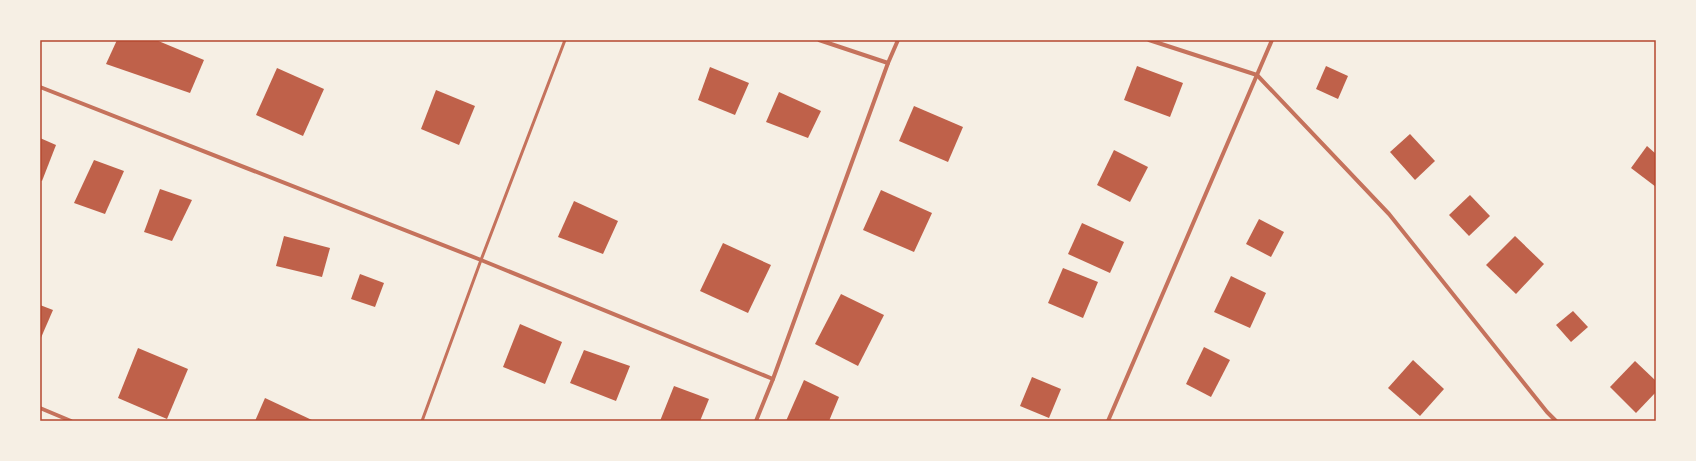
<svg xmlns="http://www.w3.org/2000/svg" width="1696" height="461" viewBox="0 0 1696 461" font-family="'Fira Sans',sans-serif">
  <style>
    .building { fill: #bf614a }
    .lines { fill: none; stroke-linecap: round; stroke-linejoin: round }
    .service { stroke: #c5725c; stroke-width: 3 }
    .minor { stroke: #c5725c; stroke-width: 4 }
    .neatline { fill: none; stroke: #b5482f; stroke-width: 1.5 }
  </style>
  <rect width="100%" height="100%" fill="#f6efe4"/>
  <!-- building -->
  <g class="building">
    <polygon points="117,40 156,40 204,60 190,93 106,64"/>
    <polygon points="1137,66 1183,83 1170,117 1124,100"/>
    <polygon points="1326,66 1348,76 1338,99 1316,89"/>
    <polygon points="710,67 749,83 735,115 698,100"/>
    <polygon points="277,68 324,89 303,136 256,115"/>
    <polygon points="436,90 475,106 459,145 421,129"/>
    <polygon points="779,92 821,111 808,138 766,122"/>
    <polygon points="914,106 963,127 948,162 899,141"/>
    <polygon points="1410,134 1435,161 1415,180 1390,152"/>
    <polygon points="40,138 56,145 42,181 40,180"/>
    <polygon points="1647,146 1656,154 1656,187 1631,168"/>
    <polygon points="1114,150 1148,167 1130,202 1097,185"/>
    <polygon points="94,160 124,171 105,214 74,203"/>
    <polygon points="160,189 192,200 172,241 144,232"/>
    <polygon points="881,190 932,213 914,252 863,230"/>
    <polygon points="1470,195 1490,216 1469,236 1449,215"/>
    <polygon points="574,201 618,221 603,254 558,237"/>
    <polygon points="1259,219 1284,232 1271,257 1246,244"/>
    <polygon points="1082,223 1124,242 1110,273 1068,254"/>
    <polygon points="284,236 330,248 322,277 276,266"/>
    <polygon points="1515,236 1544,264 1516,294 1486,265"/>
    <polygon points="723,243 771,265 748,313 700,291"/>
    <polygon points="1063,268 1098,282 1083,318 1048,303"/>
    <polygon points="360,274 384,283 375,307 351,299"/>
    <polygon points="1231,276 1266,293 1250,328 1214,312"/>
    <polygon points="841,294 884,315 858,366 815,344"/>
    <polygon points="40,305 53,310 40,340"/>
    <polygon points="1573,311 1588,327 1571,342 1556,325"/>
    <polygon points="520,324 562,342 545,384 503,367"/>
    <polygon points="1204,347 1230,360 1211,397 1186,384"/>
    <polygon points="138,348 188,369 167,419 118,398"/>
    <polygon points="584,350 630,366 616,401 570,383"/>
    <polygon points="1413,360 1444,389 1420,416 1388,388"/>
    <polygon points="1635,361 1656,381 1656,392 1636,413 1610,387"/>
    <polygon points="1032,377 1061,389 1049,418 1020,406"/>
    <polygon points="804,380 839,397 829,421 786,421"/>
    <polygon points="674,386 709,399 700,421 660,421"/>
    <polygon points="265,398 314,421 255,421"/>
  </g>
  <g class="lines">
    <!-- service -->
    <polyline class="service" points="422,421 481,260 565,40"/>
    <!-- minor -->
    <g class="minor">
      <polyline points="819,40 888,63"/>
      <polyline points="1149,40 1257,75 1389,214 1547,412 1556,421"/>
      <polyline points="40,87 481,260 773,379"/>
      <polyline points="40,408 71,421"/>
      <polyline points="756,421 773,379 888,63 898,40"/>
      <polyline points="1108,421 1272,40"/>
    </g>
  </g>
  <!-- border -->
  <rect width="1696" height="461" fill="none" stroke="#f6efe4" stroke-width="82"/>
  <rect x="41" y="41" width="1614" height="379" class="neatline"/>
</svg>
